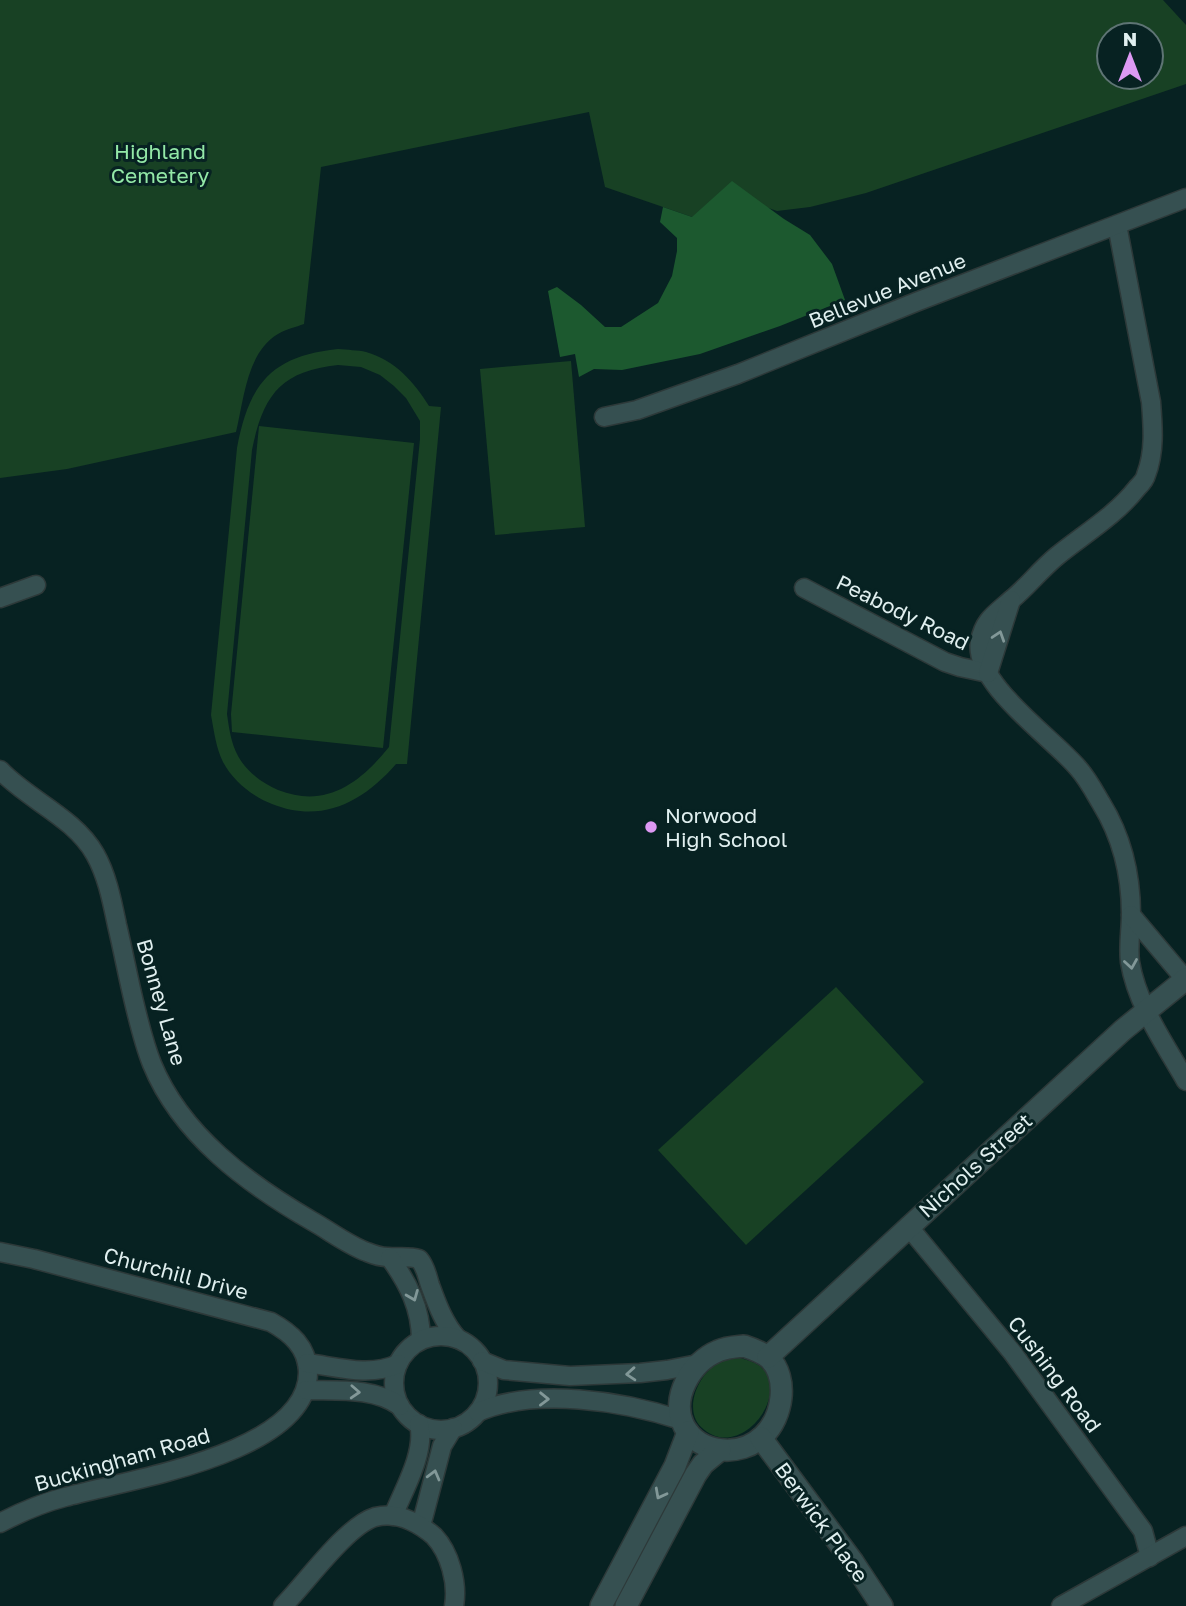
<svg xmlns="http://www.w3.org/2000/svg" width="1186" height="1606" viewBox="0 0 1186 1606" font-family="'Golos Text',sans-serif">
  <style>
    .green { fill: #184124; fill-rule: evenodd }
    .forest { fill: #1c592f }
    .lines { fill: none; stroke-linecap: round; stroke-linejoin: round }
    .street-casing { stroke: #2d3939; stroke-width: 21 }
    .secondary-casing { stroke: #2d3939; stroke-width: 24 }
    .street { stroke: #365051; stroke-width: 18 }
    .secondary { stroke: #365051; stroke-width: 21 }
    .oneway { stroke: #829898 }
    .poi-dot { fill: #dd99f3; stroke: #072222; stroke-width: 2.5 }
    .labels { text-anchor: middle; dominant-baseline: central; stroke-width: 6; stroke-linejoin: round; paint-order: stroke }
    .park-label { font-size: 21px; fill: #93e8a7; stroke: #072222 }
    .street-label { font-size: 21px; fill: #e0efef; stroke: #072222 }
    .poi-label { font-size: 21px; fill: #e0efef; stroke: #072222; text-anchor: start }
  </style>
  <rect width="100%" height="100%" fill="#072222"/>
  <!-- green -->
  <g class="green">
    <path d="M0 0H1163L1186 25V84L866 193 810 207 777 211 751 202 695 218 605 187 589 112 321 167 304 324C296 327 286 329 278 334 247 352 244 399 236 432L67 469 0 478ZM1109 35H1151V77H1109Z"/>
    <path d="M338 349C347 350 358 350 366 352 395 360 414 382 429 406L441 407 407 764H396C363 802 322 824 272 804 252 796 233 781 223 762 216 748 214 731 211 715L237 448C249 383 272 356 338 349ZM338 365 361 367 380 375 394 386 406 398 420 421V439L389 747C360 783 326 809 278 790 262 783 246 771 238 756 231 743 229 728 227 714L252 450C263 395 281 371 338 365Z"/>
    <polygon points="571,361 585,527 495,535 480,369"/>
    <polygon points="259,426 414,443 383,748 232,732 231,714"/>
    <polygon points="836,987 924,1082 746,1245 658,1150"/>
    <path d="M740 1358C747 1360 754 1362 760 1366 793 1394 739 1464 701 1427 684 1410 697 1378 714 1366 722 1360 731 1359 740 1358Z"/>
  </g>
  <!-- forest -->
  <polygon class="forest" points="732,181 784,219 810,235 832,264 845,300 780,326 700,354 622,370 594,369 579,377 575,354 560,357 548,291 557,287 581,305 605,327 621,327 658,303 672,276 677,251 677,238 660,222 663,207 692,217"/>
  <g class="lines">
    <defs>
      <g id="street">
        <path d="M1117 225 1151 402C1153 427 1155 452 1146 475 1145 480 1141 484 1137 488 1115 516 1084 534 1057 556 1040 570 1027 587 1011 600 995 614 984 620 980 641 972 683 1053 738 1078 768 1087 778 1094 791 1101 803 1122 837 1131 874 1131 914 1131 930 1128 946 1130 962 1137 1005 1165 1044 1186 1081"/>
        <polyline points="604,417 637,410 738,374 916,302 1186,198"/>
        <polyline points="804,588 945,662 960,667 988,673"/>
        <polyline points="0,598 36,585"/>
        <polyline points="988,673 1011,600"/>
        <path d="M0 770C28 800 74 817 95 854 107 875 112 901 117 925 123 950 128 977 134 1002 139 1023 144 1044 152 1064 181 1135 248 1184 312 1221 330 1231 348 1245 367 1252 374 1255 381 1257 388 1257 399 1258 409 1256 419 1259 426 1267 427 1276 430 1285 437 1304 444 1324 458 1339"/>
        <polyline points="1131,915 1185,979"/>
        <polyline points="908,1226 1012,1352 1143,1531 1150,1557"/>
        <path d="M0 1252 34 1259 271 1322C291 1333 307 1347 308 1371 310 1454 125 1480 65 1497 42 1503 21 1512 0 1523"/>
        <path d="M390 1258C408 1283 421 1308 421 1340"/>
        <circle cx="441" cy="1383" r="47"/>
        <polyline points="482,1361 504,1370 570,1376 640,1373 667,1370 698,1364"/>
        <path d="M307 1363C338 1367 369 1377 398 1364"/>
        <path d="M306 1390C337 1391 374 1387 400 1406"/>
        <path d="M478 1412C535 1387 623 1401 681 1420"/>
        <path d="M393 1516C404 1489 426 1452 419 1424"/>
        <polyline points="421,1526 442,1446 453,1428"/>
        <path d="M283 1606C306 1583 346 1526 375 1517 388 1514 400 1516 411 1521 420 1525 427 1530 434 1536 450 1553 458 1583 454 1606"/>
        <polyline points="1061,1606 1186,1536"/>
      </g>
      <g id="secondary">
        <path d="M744 1346C753 1349 762 1352 769 1358 789 1378 783 1417 763 1436 740 1458 699 1454 684 1426 670 1398 691 1362 718 1351 727 1347 735 1347 744 1346Z"/>
        <polyline points="768,1357 1123,1030 1186,979"/>
        <polyline points="761,1438 853,1562 882,1606"/>
        <polyline points="601,1606 675,1466 688,1432"/>
        <polyline points="626,1606 696,1474 703,1464 720,1450"/>
      </g>
    </defs>
    <!-- street casing -->
    <use href="#street" class="street-casing"/>
    <!-- secondary casing -->
    <use href="#secondary" class="secondary-casing"/>
    <!-- street -->
    <use href="#street" class="street"/>
    <!-- secondary -->
    <use href="#secondary" class="secondary"/>
  </g>
  <!-- one-way arrows -->
  <defs><path id="oneway-chevron" d="M-2-3.5L2.5 0L-2 3.5" fill="none" stroke-width="1.6" stroke-linecap="round" stroke-linejoin="round" transform="scale(1.75)"/></defs>
  <g class="oneway">
    <use href="#oneway-chevron" transform="translate(999 636) rotate(-72)"/>
    <use href="#oneway-chevron" transform="translate(1131 964) rotate(81)"/>
    <use href="#oneway-chevron" transform="translate(413 1296) rotate(68)"/>
    <use href="#oneway-chevron" transform="translate(631 1374) rotate(176)"/>
    <use href="#oneway-chevron" transform="translate(355 1392) rotate(3)"/>
    <use href="#oneway-chevron" transform="translate(544 1399) rotate(1)"/>
    <use href="#oneway-chevron" transform="translate(434 1475) rotate(-75)"/>
    <use href="#oneway-chevron" transform="translate(660 1494) rotate(118)"/>
  </g>
  <!-- markers -->
  <circle class="poi-dot" cx="651" cy="827" r="7"/>
  <g class="labels">
    <!-- park labels -->
    <g class="park-label">
      <text x="160" y="151">Highland<tspan x="160" dy="24">Cemetery</tspan></text>
    </g>
    <!-- street labels -->
    <g class="street-label">
      <text transform="translate(887 290) rotate(-22)">Bellevue Avenue</text>
      <text transform="translate(903 612) rotate(26)">Peabody Road</text>
      <text transform="translate(162 1002) rotate(74)">Bonney Lane</text>
      <text transform="translate(975 1165) rotate(-42)">Nichols Street</text>
      <text transform="translate(176 1273) rotate(15)">Churchill Drive</text>
      <text transform="translate(1055 1374) rotate(53)">Cushing Road</text>
      <text transform="translate(122 1459) rotate(-16)">Buckingham Road</text>
      <text transform="translate(822 1522) rotate(54)">Berwick Place</text>
    </g>
    <!-- poi labels -->
    <g class="poi-label">
      <text x="665" y="815">Norwood<tspan x="665" dy="24">High School</tspan></text>
    </g>
  </g>
  <!-- north arrow -->
  <g transform="translate(1130 56)"><circle r="33" fill="#072222" stroke="#5e7474" stroke-width="2"/>
  <path d="M0-5L12 26L0 18L-12 26Z" fill="#dd99f3"/>
  <text y="-10" font-size="19" font-weight="bold" text-anchor="middle" fill="#e0efef">N</text>
  </g>
</svg>
